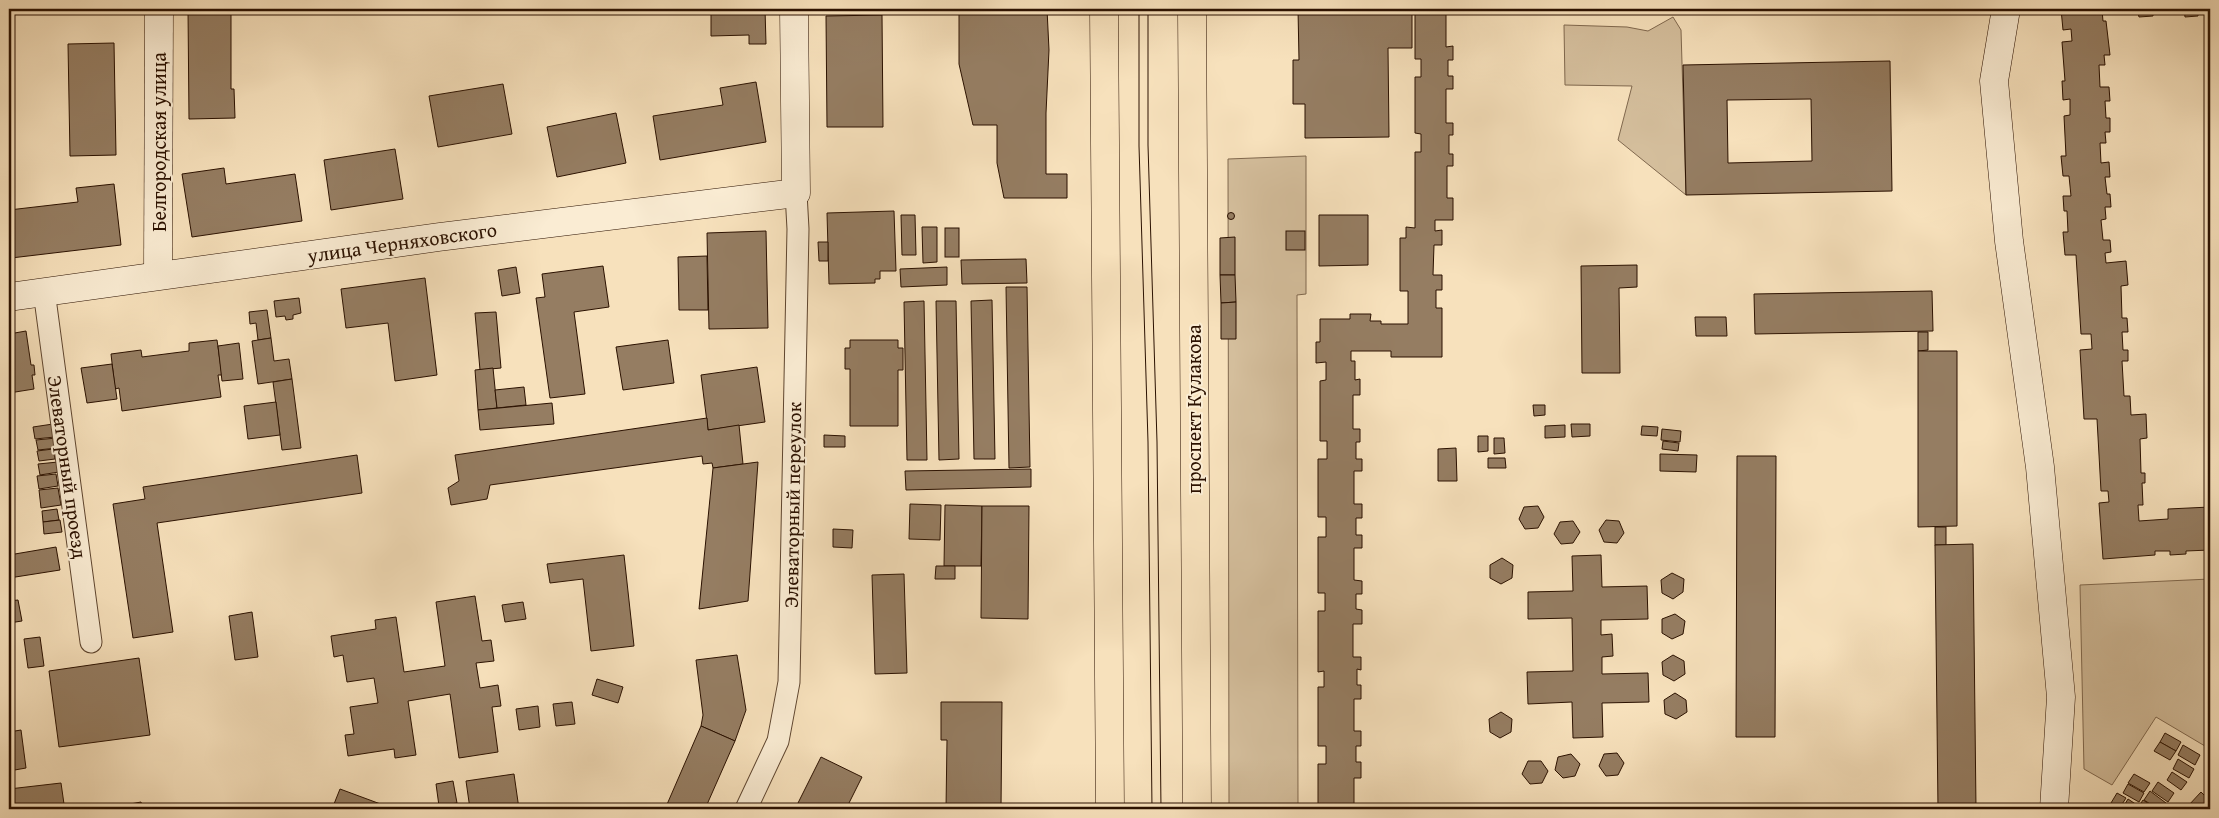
<svg xmlns="http://www.w3.org/2000/svg" width="2219" height="818" viewBox="0 0 2219 818" font-family="'Gentium Book Plus',serif">
  <style>
    .green { fill: #d4be9c; stroke: #80684e }
    .building { fill: #957d62; stroke: #2b1100; fill-rule: evenodd }
    .lines { fill: none; stroke-linecap: round; stroke-linejoin: round }
    .street-casing { stroke: #5e452f; stroke-width: 23 }
    .secondary-casing { stroke: #2b1100; stroke-width: 29 }
    .primary-casing { stroke: #2b1100; stroke-width: 29 }
    .street { stroke: #faecd3; stroke-width: 21 }
    .secondary { stroke: #faecd3; stroke-width: 28 }
    .primary { stroke: #f7e1bc; stroke-width: 28 }
    .tram { stroke: #2b1100; stroke-width: 1 }
    .labels { text-anchor: middle; dominant-baseline: central; stroke-width: 4; stroke-linejoin: round; paint-order: stroke }
    .street-label { font-size: 20px; fill: #2b1100; stroke: #faecd3 }
  </style>
  <rect width="100%" height="100%" fill="#f7e1bc"/>
  <filter id="stains"><feTurbulence type="fractalNoise" baseFrequency=".004" numOctaves="4"/><feColorMatrix values="0 0 0 0 .2 0 0 0 0 .09 0 0 0 0 .02 0 0 0 .5 -.17"/></filter>
  <radialGradient id="worn" r=".72"><stop offset=".6" stop-color="#630" stop-opacity="0"/><stop offset="1" stop-color="#630" stop-opacity=".3"/></radialGradient>
  <!-- green -->
  <g class="green">
    <polygon points="1673,17 1681,30 1686,195 1618,140 1632,86 1565,85 1564,25 1627,27 1648,31"/>
    <polygon points="1306,156 1306,294 1297,295 1298,809 1229,809 1228,159"/>
    <polygon points="2210,579 2210,749 2156,717 2112,785 2084,769 2080,585"/>
  </g>
  <!-- building -->
  <g class="building">
    <polygon points="231,9 231,89 234,89 235,118 189,119 188,10"/>
    <polygon points="717,9 765,9 766,44 749,44 749,35 711,36 711,10"/>
    <rect x="828" y="9" width="36" height="3"/>
    <polygon points="956,9 1047,9 1049,50 1046,113 1046,174 1067,174 1067,198 1004,198 997,163 997,125 973,125 959,64 959,15"/>
    <polygon points="1298,9 1412,9 1412,48 1388,48 1389,137 1305,138 1305,104 1293,104 1293,60 1299,60"/>
    <polygon points="1415,9 1453,9 1453,13 1446,12 1446,47 1453,46 1453,60 1448,60 1448,76 1453,76 1453,89 1446,89 1446,123 1453,123 1453,135 1449,135 1449,154 1453,154 1453,166 1447,166 1447,198 1453,198 1453,220 1435,220 1435,231 1442,230 1442,245 1434,245 1433,275 1442,275 1442,290 1436,290 1436,308 1442,308 1442,357 1391,357 1391,351 1351,351 1351,361 1355,361 1355,380 1360,379 1360,395 1353,395 1353,429 1360,429 1360,442 1356,442 1356,459 1362,459 1362,471 1354,471 1354,504 1362,504 1362,518 1356,518 1356,535 1362,535 1362,548 1354,548 1354,580 1362,581 1362,594 1356,594 1356,609 1362,610 1362,624 1353,624 1353,657 1361,657 1361,670 1357,669 1357,685 1361,685 1361,699 1354,699 1354,731 1361,731 1361,746 1356,746 1356,762 1361,762 1361,778 1354,778 1354,809 1318,809 1318,764 1326,764 1326,746 1318,746 1318,687 1324,687 1324,671 1318,672 1318,611 1325,611 1325,593 1318,593 1318,537 1326,537 1326,517 1318,517 1318,459 1327,459 1327,441 1320,441 1320,381 1326,380 1326,362 1316,363 1316,342 1320,342 1320,319 1350,319 1350,314 1371,314 1370,321 1381,321 1381,324 1408,324 1408,291 1400,291 1400,238 1406,238 1406,227 1415,228 1415,152 1421,152 1421,134 1415,133 1415,77 1421,77 1421,59 1415,59"/>
    <polygon points="2061,9 2209,9 2209,12 2198,12 2198,16 2185,17 2184,9 2153,11 2153,16 2139,17 2138,13 2119,14 2119,9 2102,10 2103,21 2106,21 2110,55 2104,55 2105,65 2099,65 2100,87 2109,87 2110,101 2105,101 2106,118 2110,118 2110,132 2105,132 2106,143 2100,143 2101,163 2109,162 2110,177 2105,177 2107,194 2110,194 2111,207 2105,207 2106,219 2101,220 2103,240 2110,240 2111,252 2105,253 2106,263 2126,261 2128,285 2121,286 2122,318 2127,318 2128,332 2122,332 2123,350 2128,350 2128,361 2122,361 2124,396 2130,396 2131,415 2146,414 2147,438 2140,439 2141,473 2145,473 2145,483 2142,483 2143,505 2138,505 2139,521 2168,519 2168,509 2210,507 2210,550 2186,551 2186,554 2170,555 2170,551 2155,551 2155,555 2103,559 2099,503 2109,502 2108,491 2101,491 2097,419 2084,419 2080,350 2092,349 2091,334 2081,334 2076,255 2065,255 2063,232 2068,232 2067,211 2064,211 2063,196 2071,196 2069,176 2063,176 2061,156 2066,156 2064,116 2070,115 2070,99 2063,100 2062,81 2065,81 2062,42 2072,41 2071,29 2063,30"/>
    <polygon points="882,15 883,127 827,127 826,16"/>
    <polygon points="114,43 116,155 70,156 68,44"/>
    <path d="M1890 61 1892 191 1686 195 1683 65ZM1811 99 1812 161 1728 163 1727 100Z"/>
    <rect x="2207" y="77" width="3" height="30"/>
    <polygon points="756,82 766,142 660,160 653,116 723,105 720,88"/>
    <polygon points="503,84 512,134 438,147 429,96"/>
    <polygon points="616,113 626,163 557,177 547,127"/>
    <polygon points="395,149 403,199 331,210 324,160"/>
    <polygon points="224,168 226,184 295,174 302,221 192,237 182,174"/>
    <polygon points="114,184 121,245 11,258 9,210 78,202 76,188"/>
    <polygon points="894,211 896,271 880,271 880,279 875,279 875,283 829,284 827,213"/>
    <circle cx="1231" cy="216" r="3.5"/>
    <polygon points="901,215 915,215 916,255 902,255"/>
    <polygon points="1319,215 1368,215 1368,265 1319,266"/>
    <polygon points="922,227 937,227 937,262 923,263"/>
    <rect x="945" y="228" width="14" height="29"/>
    <polygon points="766,231 768,328 709,329 707,233"/>
    <rect x="1286" y="231" width="19" height="19"/>
    <polygon points="1235,237 1235,275 1220,275 1220,238"/>
    <polygon points="818,242 828,242 828,261 819,261"/>
    <polygon points="707,256 708,310 679,310 678,257"/>
    <polygon points="1026,259 1027,283 962,284 961,260"/>
    <polygon points="1637,265 1637,287 1619,288 1620,373 1582,373 1581,266"/>
    <polygon points="603,266 609,307 574,312 585,394 550,398 536,298 545,297 542,274"/>
    <polygon points="516,267 520,293 502,296 498,270"/>
    <polygon points="947,267 947,285 901,287 900,269"/>
    <polygon points="1220,275 1235,275 1236,302 1221,303"/>
    <polygon points="425,278 437,375 395,381 388,323 346,328 341,289"/>
    <polygon points="1006,287 1027,287 1030,467 1009,468"/>
    <polygon points="1932,291 1933,331 1755,334 1754,294"/>
    <polygon points="299,298 301,313 293,315 293,319 286,320 285,316 276,317 274,301"/>
    <polygon points="992,300 995,459 974,459 971,301"/>
    <polygon points="924,301 927,460 907,460 904,302"/>
    <polygon points="936,301 956,301 959,459 939,460"/>
    <polygon points="1236,302 1236,339 1221,339 1221,303"/>
    <polygon points="267,310 271,338 258,340 256,323 250,324 249,312"/>
    <polygon points="496,312 501,368 480,370 475,313"/>
    <polygon points="1695,317 1726,317 1727,336 1696,336"/>
    <polygon points="26,331 31,365 34,365 35,375 32,375 34,389 9,393 9,334"/>
    <polygon points="1918,332 1928,332 1928,350 1918,351"/>
    <polygon points="271,338 274,361 289,359 292,379 258,384 252,341"/>
    <polygon points="217,340 222,375 218,375 221,397 122,411 119,388 115,389 111,354 141,350 142,357 189,351 189,343"/>
    <polygon points="668,340 674,383 623,390 616,347"/>
    <polygon points="850,340 898,340 898,348 903,348 903,370 898,370 898,426 850,426 850,369 845,369 845,348 850,348"/>
    <polygon points="239,343 243,379 222,381 218,346"/>
    <polygon points="1918,351 1957,351 1957,526 1918,527"/>
    <polygon points="112,364 117,399 87,403 81,368"/>
    <polygon points="757,367 765,422 708,430 701,375"/>
    <polygon points="493,368 497,408 478,410 475,370"/>
    <polygon points="292,379 301,448 282,450 273,382"/>
    <polygon points="524,387 526,405 497,408 495,390"/>
    <polygon points="276,402 280,435 248,439 244,406"/>
    <polygon points="552,403 554,424 480,430 478,410"/>
    <polygon points="1533,405 1545,405 1545,415 1534,416"/>
    <polygon points="707,418 708,430 739,425 743,464 713,468 712,463 703,464 702,456 490,485 487,499 451,505 448,488 459,481 455,455"/>
    <polygon points="53,424 55,437 35,439 33,427"/>
    <polygon points="1571,424 1590,424 1590,436 1572,437"/>
    <polygon points="1565,425 1565,437 1545,438 1545,426"/>
    <polygon points="1642,426 1658,427 1657,436 1641,435"/>
    <polygon points="1662,429 1681,431 1680,442 1661,440"/>
    <polygon points="824,435 845,436 845,447 824,447"/>
    <polygon points="1478,436 1488,436 1488,451 1478,452"/>
    <polygon points="56,438 57,448 38,450 36,440"/>
    <polygon points="1494,438 1504,438 1505,453 1494,454"/>
    <polygon points="1663,441 1679,443 1678,451 1662,449"/>
    <polygon points="1456,448 1457,481 1438,481 1438,449"/>
    <polygon points="53,449 55,459 39,461 37,451"/>
    <polygon points="1660,454 1697,455 1696,472 1660,471"/>
    <polygon points="357,455 362,493 157,523 173,632 133,638 113,504 145,499 143,487"/>
    <polygon points="1737,456 1776,456 1775,737 1736,737"/>
    <polygon points="1488,458 1505,458 1506,468 1488,468"/>
    <polygon points="58,462 59,472 40,475 38,464"/>
    <polygon points="758,462 748,601 699,609 713,468"/>
    <polygon points="1031,469 1031,487 906,490 905,471"/>
    <polygon points="56,474 58,486 39,489 37,476"/>
    <polygon points="58,488 61,505 41,508 39,490"/>
    <polygon points="910,504 941,505 940,540 909,539"/>
    <polygon points="945,505 982,506 981,566 944,566"/>
    <polygon points="982,506 1029,506 1028,619 981,618"/>
    <polygon points="1538,506 1544,517 1538,528 1525,529 1519,519 1524,507"/>
    <polygon points="57,509 59,520 43,522 42,511"/>
    <polygon points="60,520 62,532 44,534 43,522"/>
    <polygon points="1606,520 1619,521 1624,533 1617,543 1604,542 1599,530"/>
    <polygon points="1573,521 1580,532 1573,543 1561,544 1554,534 1560,522"/>
    <rect x="1935" y="527" width="11" height="18"/>
    <polygon points="833,529 853,530 852,548 833,547"/>
    <polygon points="1973,544 1976,809 1938,809 1935,545"/>
    <polygon points="56,547 60,570 9,578 9,555"/>
    <polygon points="624,555 634,646 591,651 583,579 550,583 547,564"/>
    <polygon points="1601,555 1602,587 1647,586 1648,619 1601,620 1601,635 1612,634 1613,656 1602,657 1602,674 1648,673 1649,702 1602,703 1603,737 1573,738 1572,702 1528,704 1527,672 1573,671 1572,618 1528,619 1528,592 1573,591 1572,556"/>
    <polygon points="1502,558 1513,565 1512,578 1501,584 1490,578 1490,565"/>
    <polygon points="936,566 955,566 955,579 935,579"/>
    <polygon points="1672,573 1684,579 1683,592 1673,599 1662,593 1661,580"/>
    <polygon points="904,574 907,673 875,674 872,575"/>
    <polygon points="475,596 482,641 491,640 494,661 476,663 480,688 498,685 501,706 492,707 498,752 459,758 450,694 408,701 416,755 395,758 394,749 348,756 345,735 354,734 350,707 378,703 374,678 347,682 343,655 334,657 331,636 376,629 375,620 396,617 404,672 445,666 436,602"/>
    <polygon points="18,600 22,621 9,623 9,601"/>
    <polygon points="523,602 526,619 505,622 502,605"/>
    <polygon points="252,612 258,657 235,660 229,616"/>
    <polygon points="1675,614 1685,621 1683,634 1672,639 1662,633 1662,619"/>
    <polygon points="40,637 44,666 28,668 24,639"/>
    <polygon points="737,655 746,710 735,741 701,726 703,715 696,660"/>
    <polygon points="1673,655 1684,661 1685,674 1674,681 1663,675 1662,662"/>
    <polygon points="139,658 150,735 59,747 49,671"/>
    <polygon points="9,665 14,704 9,704"/>
    <polygon points="597,679 623,687 618,703 592,695"/>
    <polygon points="1675,693 1686,700 1687,712 1676,719 1665,714 1664,700"/>
    <polygon points="572,702 575,724 556,726 553,704"/>
    <polygon points="941,702 1002,702 1001,809 946,809 947,740 941,740"/>
    <polygon points="538,706 540,727 519,730 516,709"/>
    <polygon points="1501,712 1512,719 1511,732 1500,738 1490,732 1489,719"/>
    <polygon points="701,726 735,741 705,809 665,809"/>
    <polygon points="21,730 26,768 9,771 9,732"/>
    <polygon points="2165,733 2181,742 2176,751 2160,742"/>
    <polygon points="2160,742 2176,751 2170,760 2154,751"/>
    <polygon points="2183,745 2200,755 2195,765 2178,755"/>
    <polygon points="1617,753 1624,763 1618,775 1606,776 1599,766 1604,754"/>
    <polygon points="1571,754 1580,764 1575,776 1563,778 1555,770 1558,757"/>
    <polygon points="821,757 862,777 846,809 795,809"/>
    <polygon points="2178,759 2194,769 2189,778 2173,769"/>
    <polygon points="1528,761 1541,761 1548,771 1542,783 1530,784 1522,774"/>
    <polygon points="2172,772 2187,782 2181,790 2167,780"/>
    <polygon points="514,774 519,809 470,809 466,781"/>
    <polygon points="2134,774 2150,783 2144,792 2128,783"/>
    <polygon points="453,781 457,803 439,806 436,784"/>
    <polygon points="2158,782 2174,793 2168,802 2152,791"/>
    <polygon points="61,783 64,804 48,806 48,809 9,809 9,789"/>
    <polygon points="2128,784 2144,793 2139,802 2123,793"/>
    <polygon points="340,789 394,809 332,809"/>
    <polygon points="2150,791 2166,803 2162,809 2158,809 2144,800"/>
    <polygon points="2201,792 2209,800 2201,809 2192,809 2188,806"/>
    <polygon points="2117,793 2126,798 2119,809 2110,809 2108,808"/>
    <polygon points="2128,799 2137,805 2135,809 2122,809"/>
    <polygon points="2143,800 2157,809 2137,809"/>
    <polygon points="141,802 143,809 126,809 125,805"/>
  </g>
  <g class="lines">
    <defs>
      <g id="street">
        <polyline points="44,291 91,642"/>
        <polyline points="746,809 778,741 789,682 798,229 796,193"/>
      </g>
      <g id="secondary">
        <polyline points="2006,9 1994,81 2009,241 2040,467 2061,697 2054,809"/>
        <polyline points="158,275 159,9"/>
        <polyline points="9,297 439,237 796,193 794,9"/>
      </g>
      <g id="primary">
        <polyline points="1104,9 1110,809"/>
        <polyline points="1192,9 1197,809"/>
      </g>
    </defs>
    <!-- street casing -->
    <use href="#street" class="street-casing"/>
    <!-- secondary casing -->
    <use href="#secondary" class="secondary-casing"/>
    <!-- primary casing -->
    <use href="#primary" class="primary-casing"/>
    <!-- street -->
    <use href="#street" class="street"/>
    <!-- secondary -->
    <use href="#secondary" class="secondary"/>
    <!-- primary -->
    <use href="#primary" class="primary"/>
    <!-- tram -->
    <g class="tram">
      <polyline points="1139,9 1139,146 1148,442 1152,809"/>
      <polyline points="1148,9 1148,145 1157,442 1161,809"/>
    </g>
  </g>
  <g class="labels">
    <!-- street labels -->
    <g class="street-label">
      <text transform="translate(158 142) rotate(-90)">Белгородская улица</text>
      <text transform="translate(402 242) rotate(-8)">улица Черняховского</text>
      <text transform="translate(1193 409) rotate(-90)">проспект Кулакова</text>
      <text transform="translate(68 467) rotate(82)">Элеваторный проезд</text>
      <text transform="translate(792 505) rotate(-89)">Элеваторный переулок</text>
    </g>
  </g>
  <!-- margin -->
  <rect width="2219" height="818" fill="none" stroke="#f7e1bc" stroke-width="30"/>
  <rect x="10" y="10" width="2199" height="798" fill="none" stroke="#2b1100" stroke-width="2.5"/>
  <rect x="15" y="15" width="2189" height="788" fill="none" stroke="#2b1100"/>
  <rect width="100%" height="100%" filter="url(#stains)"/>
  <rect width="100%" height="100%" fill="url(#worn)"/>
</svg>
